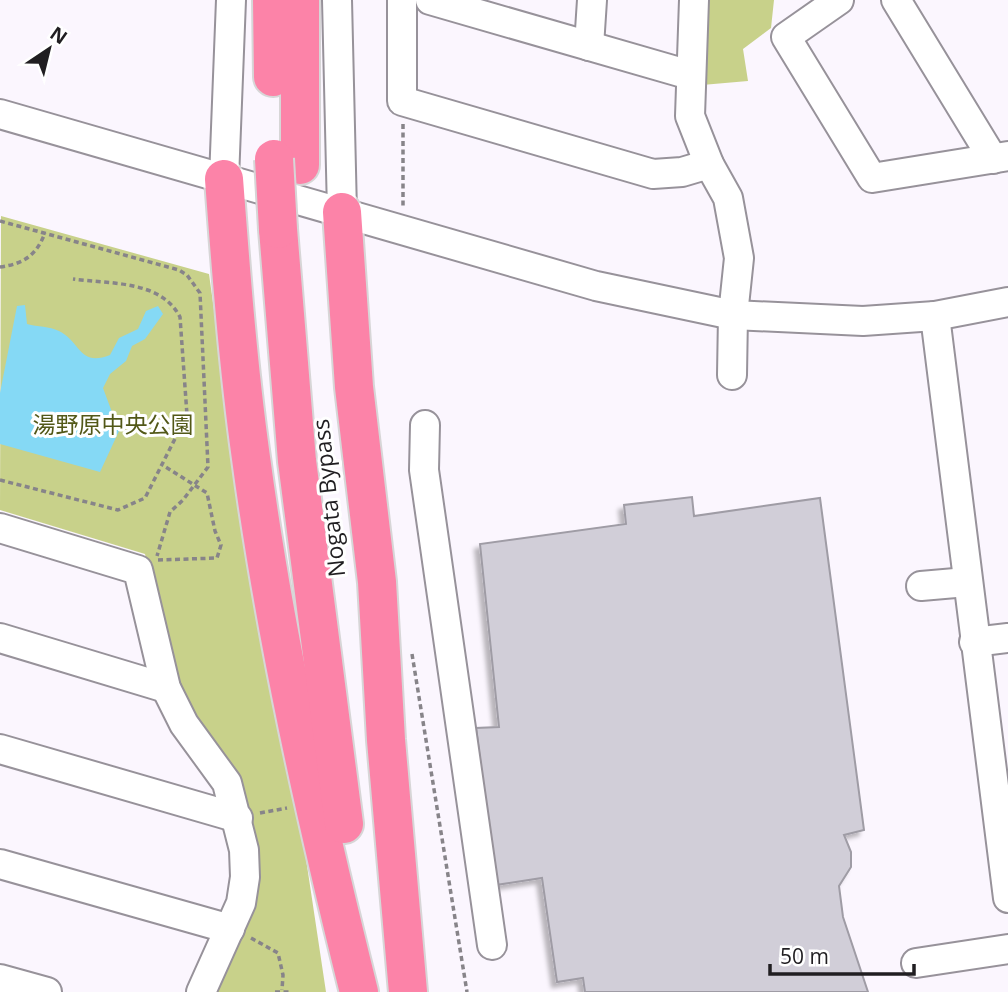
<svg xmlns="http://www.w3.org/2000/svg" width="1008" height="992" viewBox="0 0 1008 992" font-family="'Open Sans','Noto Sans JP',sans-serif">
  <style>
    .green { fill: #c8d18a }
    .water { fill: #85d9f5 }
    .building { fill: #d1ced8; stroke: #9f9ca5; stroke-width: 2; filter: url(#shadow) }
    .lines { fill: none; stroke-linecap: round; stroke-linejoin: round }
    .minor-casing { stroke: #97929a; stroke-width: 32 }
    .highway-casing { stroke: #d7d6d7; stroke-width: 42 }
    .path { stroke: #878489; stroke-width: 3.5; stroke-dasharray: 5 3.5; stroke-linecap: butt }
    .minor { stroke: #fff; stroke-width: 28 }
    .highway { stroke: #fc83a8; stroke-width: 38 }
    .highway-bridge-casing { stroke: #d7d6d7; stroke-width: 42; stroke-linecap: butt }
    .highway-bridge { stroke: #fc83a8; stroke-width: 38 }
    .labels { text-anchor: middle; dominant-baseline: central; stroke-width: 6; stroke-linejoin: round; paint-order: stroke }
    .park-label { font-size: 23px; fill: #525818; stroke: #fff }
    .street-label { font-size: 23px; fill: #201e21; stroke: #fff }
  </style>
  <defs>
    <filter id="shadow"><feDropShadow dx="-5" dy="5" stdDeviation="2" flood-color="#0004"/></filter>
  </defs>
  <rect width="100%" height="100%" fill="#fbf6fe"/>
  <!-- green -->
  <g class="green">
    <polygon points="703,0 774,0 771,28 743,49 748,81 702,85"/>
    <polygon points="1,216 209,274 256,612 297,799 326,992 211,992 253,888 165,645 145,554 0,510"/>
  </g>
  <!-- water -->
  <path class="water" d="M25 305 27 324C38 327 49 326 59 331 81 342 79 367 110 355L119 338 138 329 146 311 158 306 163 314 145 339 132 346 126 361 110 374 103 388 119 431 100 472 0 444V393L17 306Z"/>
  <!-- building -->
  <polygon class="building" points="692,497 694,516 820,498 864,830 844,835 851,852 851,867 839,886 843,917 868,992 585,992 583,978 557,982 542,878 496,885 476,728 499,727 480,544 626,524 624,505"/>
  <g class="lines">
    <defs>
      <g id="minor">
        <polyline points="337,0 342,212"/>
        <polyline points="402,0 402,101 653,174 682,172 709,164"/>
        <polyline points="430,0 690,75"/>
        <polyline points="694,0 690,116 709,164 728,198 739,258 733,315 732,375"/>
        <polyline points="839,0 786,37 872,178 1008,156"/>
        <polyline points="896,0 993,159"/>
        <polyline points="589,46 592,0"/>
        <polyline points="0,114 596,286 733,315 863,321 935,316 1008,302"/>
        <polyline points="224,179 231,0"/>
        <polyline points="935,316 1008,898"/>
        <polyline points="425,425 424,470 492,945"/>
        <polyline points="0,528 138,570 166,688 184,724 227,783 244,850 245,877 241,903 201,992"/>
        <polyline points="921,586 967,582"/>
        <polyline points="0,638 166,688"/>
        <polyline points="974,642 1008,638"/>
        <polyline points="0,749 238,818"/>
        <polyline points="0,864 230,929"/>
        <polyline points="916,963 1008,949"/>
        <polyline points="0,979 47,992"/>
      </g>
      <g id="highway">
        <polyline points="272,0 273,77"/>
        <polyline points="300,0 300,165"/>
        <path d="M224 179C231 272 238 365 251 458 275 637 315 816 359 992"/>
        <polyline points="342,212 354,387 377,582 386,740 408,992"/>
        <polyline points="278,229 297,461 344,824"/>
      </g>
    </defs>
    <!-- minor casing -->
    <use href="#minor" class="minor-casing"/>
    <!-- highway casing -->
    <use href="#highway" class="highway-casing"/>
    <!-- path -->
    <g class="path">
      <polyline points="403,124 403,207"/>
      <polyline points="0,221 179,270 187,275 200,293 208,467 183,500 170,512 157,556"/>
      <path d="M0 267C23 264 36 256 45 233"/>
      <path d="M0 480 118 510 145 498 187 415 180 317C161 280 110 284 73 279"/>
      <polyline points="158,560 217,558 221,545 215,531 207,493 164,466"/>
      <polyline points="412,654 467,992"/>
      <polyline points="260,813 287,808"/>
      <polyline points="251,938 278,953 283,975 282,990"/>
      <polyline points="275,992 292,992"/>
    </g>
    <!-- minor -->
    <use href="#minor" class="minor"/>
    <!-- highway -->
    <use href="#highway" class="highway"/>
    <defs>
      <polyline id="highway-bridge" points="274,159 278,229"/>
    </defs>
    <!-- highway-bridge casing -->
    <use href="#highway-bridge" class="highway-bridge-casing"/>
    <!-- highway-bridge -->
    <use href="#highway-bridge" class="highway-bridge"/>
  </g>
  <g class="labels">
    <!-- park labels -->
    <g class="park-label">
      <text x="113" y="424">湯野原中央公園</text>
    </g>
    <!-- street labels -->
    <g class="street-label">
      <text transform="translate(328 498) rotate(-96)">Nogata Bypass</text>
    </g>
  </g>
  <!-- north arrow -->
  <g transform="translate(49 49) rotate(35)" stroke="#ffffff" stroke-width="5" paint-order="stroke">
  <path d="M0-5L12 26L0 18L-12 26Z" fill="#201e21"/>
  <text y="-10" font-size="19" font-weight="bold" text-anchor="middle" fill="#201e21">N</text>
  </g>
  <!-- scale -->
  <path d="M770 964v10h144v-10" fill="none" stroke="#201e21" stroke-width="3.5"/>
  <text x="780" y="964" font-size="21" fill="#201e21" stroke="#ffffff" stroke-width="5" paint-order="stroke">50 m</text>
</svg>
